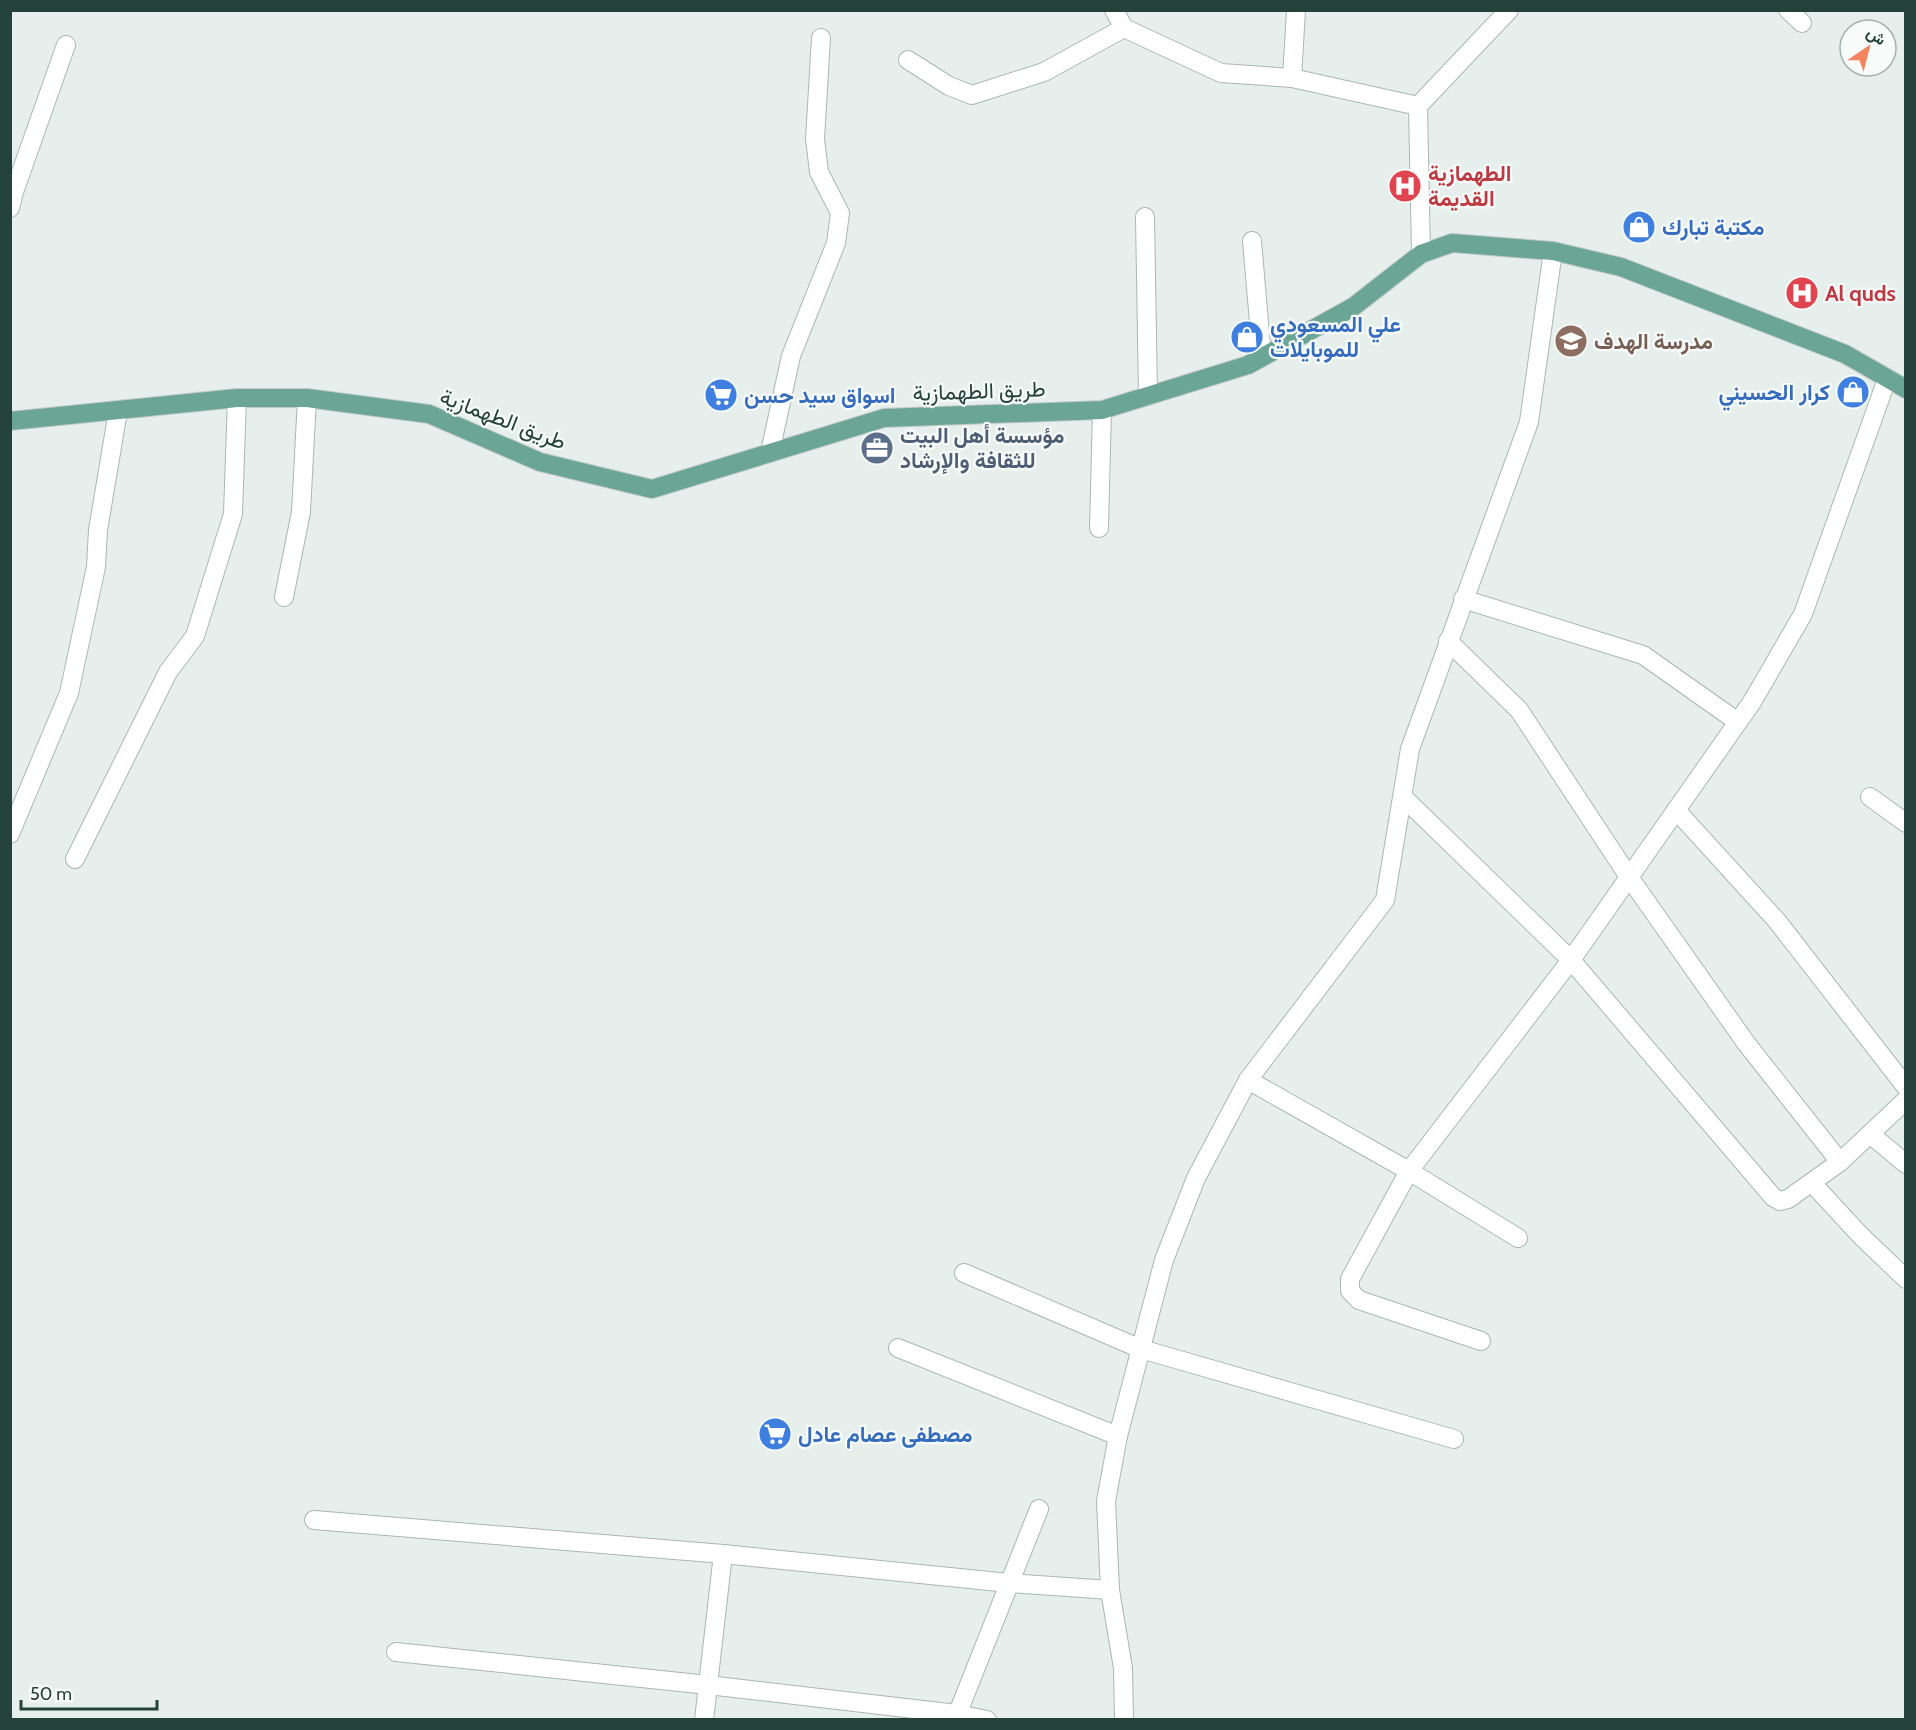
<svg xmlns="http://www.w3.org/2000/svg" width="1916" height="1730" viewBox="0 0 1916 1730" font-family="Cabin,Vazirmatn,sans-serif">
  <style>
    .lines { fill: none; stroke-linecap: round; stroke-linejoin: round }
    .minor-casing { stroke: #a8b8b2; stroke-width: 20 }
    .major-casing { stroke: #c2cac8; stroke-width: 20 }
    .minor { stroke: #fff; stroke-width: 18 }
    .major { stroke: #6aa596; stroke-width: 18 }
    .labels { text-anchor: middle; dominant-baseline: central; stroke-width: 4.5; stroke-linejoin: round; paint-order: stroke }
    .health-label { font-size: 22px; font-weight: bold; fill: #be3a42; stroke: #f7fbf9; text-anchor: start }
    .shop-label { font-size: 22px; font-weight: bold; fill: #366cbe; stroke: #f7fbf9; text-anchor: start }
    .education-label { font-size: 22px; font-weight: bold; fill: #785e54; stroke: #f7fbf9; text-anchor: start }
    .street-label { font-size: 22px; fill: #24423a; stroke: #f7fbf9 }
    .service-label { font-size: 22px; font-weight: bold; fill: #4e5e75; stroke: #f7fbf9; text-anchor: start }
  </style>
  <rect width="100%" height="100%" fill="#e6efeb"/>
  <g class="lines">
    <defs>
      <g id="minor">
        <polyline points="1114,10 1124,28 1221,73 1292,78 1418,106"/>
        <polyline points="1788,10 1802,23"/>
        <polyline points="908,60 949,86 972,95 1044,72 1124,28"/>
        <polyline points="1292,78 1296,10"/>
        <polyline points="10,208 14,192 66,45"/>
        <polyline points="1145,217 1148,396"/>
        <polyline points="1252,241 1262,357"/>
        <polyline points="1421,254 1418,106 1509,10"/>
        <polyline points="770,452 791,356 836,243 840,213 819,172 815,139 821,38"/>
        <polyline points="1099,528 1102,410"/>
        <polyline points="284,597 301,512 307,398"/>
        <polyline points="1463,599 1643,655 1738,722"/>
        <polyline points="1448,641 1519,710 1629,877 1746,1043 1840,1162"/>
        <polyline points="1403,797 1571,960 1773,1197 1780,1201 1788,1199 1840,1162 1906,1100"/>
        <polyline points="1870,797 1906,823"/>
        <polyline points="1676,810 1777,921 1906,1087"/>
        <polyline points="10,834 69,693 96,567 98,530 118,411"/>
        <polyline points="75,859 168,672 195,636 233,514 237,398"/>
        <polyline points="1248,1080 1409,1171 1518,1238"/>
        <polyline points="1870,1134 1906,1164"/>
        <polyline points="1812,1183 1860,1235 1906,1279"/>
        <polyline points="964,1273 1141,1349 1454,1439"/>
        <polyline points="1481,1341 1359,1300 1350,1291 1350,1279 1409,1171 1571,960 1752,702 1803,614 1887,379"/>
        <polyline points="898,1348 1118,1436"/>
        <polyline points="314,1520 723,1554 1009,1583 1110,1590"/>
        <polyline points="396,1652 708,1685 957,1714 987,1720"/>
        <polyline points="704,1720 723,1554"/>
        <polyline points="955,1720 1039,1509"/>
        <polyline points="1124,1720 1123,1668 1110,1590 1106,1501 1118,1436 1164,1260 1196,1178 1248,1080 1385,900 1410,749 1529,422 1553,251"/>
      </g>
      <polyline id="major" points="10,421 237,398 307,398 429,414 540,462 652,489 884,418 1102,410 1248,365 1353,307 1421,254 1452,243 1553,251 1621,267 1845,354 1906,389"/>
    </defs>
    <!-- minor casing -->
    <use href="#minor" class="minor-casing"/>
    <!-- major casing -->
    <use href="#major" class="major-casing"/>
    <!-- minor -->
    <use href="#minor" class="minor"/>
    <!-- major -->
    <use href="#major" class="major"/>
  </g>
  <!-- icons -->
  <defs>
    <symbol id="hospital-disc" viewBox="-11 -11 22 22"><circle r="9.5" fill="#e0444e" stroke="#f7fbf9"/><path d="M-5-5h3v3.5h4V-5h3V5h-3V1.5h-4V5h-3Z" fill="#fff"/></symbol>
    <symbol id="shop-disc" viewBox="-11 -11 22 22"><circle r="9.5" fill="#3f7fe0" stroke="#f7fbf9"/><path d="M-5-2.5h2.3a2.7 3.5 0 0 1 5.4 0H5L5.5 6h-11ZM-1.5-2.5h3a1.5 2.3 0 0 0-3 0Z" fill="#fff"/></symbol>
    <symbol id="school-disc" viewBox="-11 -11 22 22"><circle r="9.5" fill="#8d6e63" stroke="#f7fbf9"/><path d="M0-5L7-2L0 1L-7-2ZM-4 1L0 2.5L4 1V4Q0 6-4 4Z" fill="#fff"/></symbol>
    <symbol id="supermarket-disc" viewBox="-11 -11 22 22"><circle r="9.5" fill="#3f7fe0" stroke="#f7fbf9"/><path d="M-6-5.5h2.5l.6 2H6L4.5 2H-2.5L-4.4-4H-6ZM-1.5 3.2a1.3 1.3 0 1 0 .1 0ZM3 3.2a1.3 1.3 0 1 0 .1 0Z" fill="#fff"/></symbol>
    <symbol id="office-disc" viewBox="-11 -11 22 22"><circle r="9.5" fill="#5c6f8a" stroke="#f7fbf9"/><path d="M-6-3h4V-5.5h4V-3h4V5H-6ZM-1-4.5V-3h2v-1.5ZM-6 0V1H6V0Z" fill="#fff"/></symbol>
  </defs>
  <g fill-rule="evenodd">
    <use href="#hospital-disc" x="1386" y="167" width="38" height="38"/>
    <use href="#shop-disc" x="1620" y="208" width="38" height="38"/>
    <use href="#hospital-disc" x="1783" y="274" width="38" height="38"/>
    <use href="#shop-disc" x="1228" y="318" width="38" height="38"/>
    <use href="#school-disc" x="1552" y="322" width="38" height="38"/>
    <use href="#shop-disc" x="1834" y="373" width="38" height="38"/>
    <use href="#supermarket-disc" x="702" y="376" width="38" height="38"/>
    <use href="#office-disc" x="858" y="429" width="38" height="38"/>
    <use href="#supermarket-disc" x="756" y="1415" width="38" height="38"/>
  </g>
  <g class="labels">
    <!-- health labels -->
    <g class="health-label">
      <text x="1428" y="173">الطهمازية<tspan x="1428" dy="25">القديمة</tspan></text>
      <text x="1825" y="293">Al quds</text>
    </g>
    <!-- shop labels -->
    <g class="shop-label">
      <text x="1662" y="227">مكتبة تبارك</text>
      <text x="1270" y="324">علي المسعودي<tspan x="1270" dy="25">للموبايلات</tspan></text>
      <text x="1830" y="392" text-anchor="end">كرار الحسيني</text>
      <text x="744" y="395">اسواق سيد حسن</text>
      <text x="798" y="1434">مصطفى عصام عادل</text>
    </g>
    <!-- education labels -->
    <g class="education-label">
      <text x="1594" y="341">مدرسة الهدف</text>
    </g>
    <!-- street labels -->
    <g class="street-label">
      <text transform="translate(979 391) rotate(-2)">طريق الطهمازية</text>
      <text transform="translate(503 419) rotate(21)">طريق الطهمازية</text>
    </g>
    <!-- service labels -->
    <g class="service-label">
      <text x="900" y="435">مؤسسة أهل البيت<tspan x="900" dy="25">للثقافة والإرشاد</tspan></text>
    </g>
  </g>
  <!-- border -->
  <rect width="1916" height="1730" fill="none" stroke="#24423a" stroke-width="24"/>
  <!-- north arrow -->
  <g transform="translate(1868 48) rotate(35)"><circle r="28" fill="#f7fbf9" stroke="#a3b1ad" stroke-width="1.5"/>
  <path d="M0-4.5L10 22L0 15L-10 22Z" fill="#f4845f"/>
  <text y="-9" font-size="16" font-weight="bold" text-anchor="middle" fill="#24423a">ش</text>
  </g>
  <!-- scale -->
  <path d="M21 1700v9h136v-9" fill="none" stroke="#24423a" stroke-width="3"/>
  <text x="30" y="1700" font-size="18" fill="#24423a" stroke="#f7fbf9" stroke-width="4.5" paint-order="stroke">50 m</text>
</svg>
